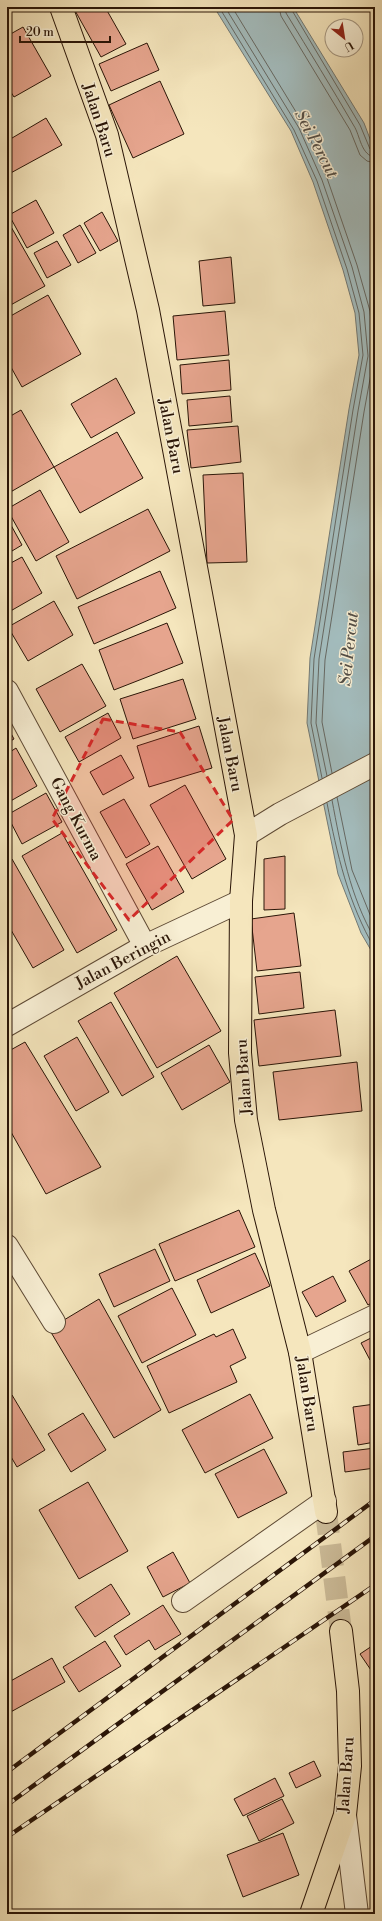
<svg xmlns="http://www.w3.org/2000/svg" width="382" height="1921" viewBox="0 0 382 1921" font-family="'Libre Bodoni',serif">
  <style>
    .water { fill: #a3bcbd; stroke: #737974 }
    .lines { fill: none; stroke-linecap: round; stroke-linejoin: round }
    .shore { stroke: #666862; stroke-width: 1 }
    .building { fill: #e6a58e; stroke: #2a1507 }
    .major-tunnel { stroke: #ccbc99; stroke-width: 22; stroke-dasharray: 22 11; stroke-linecap: butt }
    .minor-casing { stroke: #5d4934; stroke-width: 24 }
    .major-casing { stroke: #2a1507; stroke-width: 24 }
    .minor { stroke: #f8efd4; stroke-width: 22 }
    .major { stroke: #f5e6bd; stroke-width: 22 }
    .rail-casing { stroke: #2a1507; stroke-width: 4.5 }
    .rail { stroke: #f8efd4; stroke-width: 3; stroke-dasharray: 9; stroke-linecap: butt }
    .marked { fill: #d62828; fill-opacity: 0.2; stroke: #d62828; stroke-width: 3; stroke-dasharray: 8 5; stroke-linejoin: round }
    .labels { text-anchor: middle; dominant-baseline: central; stroke-width: 3; stroke-linejoin: round; paint-order: stroke }
    .street-label { font-size: 16px; fill: #2a1507; stroke: #f8efd4 }
    .water-label { font-size: 17px; font-style: italic; fill: #544f47; stroke: #f8efd4 }
  </style>
  <rect width="100%" height="100%" fill="#f5e6bd"/>
  <filter id="stains"><feTurbulence type="fractalNoise" baseFrequency=".005" numOctaves="4"/><feColorMatrix values="0 0 0 0 .2 0 0 0 0 .09 0 0 0 0 .02 0 0 0 .5 -.17"/></filter>
  <radialGradient id="worn" r=".72"><stop offset=".6" stop-color="#630" stop-opacity="0"/><stop offset="1" stop-color="#630" stop-opacity=".3"/></radialGradient>
  <!-- water -->
  <polygon class="water" points="214,7 293,7 364,123 375,152 375,957 361,933 338,874 307,723 310,658 349,409 359,355 355,313 343,270 313,182 291,131"/>
  <g class="lines">
    <!-- shore -->
    <g class="shore">
      <polyline points="219,7 294,130 317,181 347,269 359,313 363,355 353,410 314,659 311,723 322,778"/>
      <polyline points="225,7 299,128 322,180 352,267 364,312 368,356 358,411 319,659 316,723 327,776"/>
      <polyline points="232,7 304,125 327,178 357,265 370,311 374,357 364,412 325,660 322,722 332,773"/>
      <polyline points="279,7 281,16 350,130 360,155 367,161 375,163"/>
      <path d="M285 7 286 13C309 51 332 88 354 126 360 135 361 156 375 157"/>
      <polyline points="290,7 360,125 370,149 375,152"/>
      <polyline points="337,797 352,870 375,927"/>
      <path d="M332 800C341 848 350 897 375 939"/>
      <path d="M327 803C337 854 348 903 375 949"/>
    </g>
  </g>
  <!-- building -->
  <g class="building">
    <polygon points="73,7 105,7 126,44 101,57"/>
    <polygon points="23,27 51,76 14,97 7,86 7,36"/>
    <polygon points="147,43 159,70 111,91 99,64"/>
    <polygon points="160,81 184,134 133,158 109,105"/>
    <polygon points="46,118 62,145 7,175 7,141"/>
    <polygon points="36,200 54,233 27,248 9,215"/>
    <polygon points="102,212 118,241 100,251 84,223"/>
    <polygon points="10,225 45,286 7,307 7,227"/>
    <polygon points="80,225 96,253 78,263 63,235"/>
    <polygon points="57,241 71,265 47,278 34,253"/>
    <polygon points="231,257 235,303 203,306 199,261"/>
    <polygon points="48,295 81,354 22,387 7,360 7,318"/>
    <polygon points="225,311 229,355 177,360 173,316"/>
    <polygon points="229,360 231,390 182,394 180,365"/>
    <polygon points="116,378 135,413 91,438 71,404"/>
    <polygon points="230,396 232,422 189,426 187,400"/>
    <polygon points="21,410 54,467 7,494 7,418"/>
    <polygon points="238,426 241,462 191,468 187,430"/>
    <polygon points="117,432 143,478 80,513 54,467"/>
    <polygon points="243,473 247,562 207,563 203,475"/>
    <polygon points="40,490 69,542 36,561 7,509"/>
    <polygon points="148,509 170,551 77,599 56,556"/>
    <polygon points="7,518 22,545 7,554"/>
    <polygon points="22,557 42,593 7,613 7,565"/>
    <polygon points="160,571 176,608 94,644 78,607"/>
    <polygon points="54,601 73,635 28,661 8,627"/>
    <polygon points="167,623 183,663 114,690 99,650"/>
    <polygon points="82,664 106,706 60,732 36,689"/>
    <polygon points="183,679 196,719 133,739 120,699"/>
    <polygon points="108,713 121,738 79,762 65,737"/>
    <polygon points="7,726 14,739 7,743"/>
    <polygon points="199,726 212,768 149,787 137,746"/>
    <polygon points="16,748 37,786 7,803 7,754"/>
    <polygon points="121,755 134,778 103,795 90,772"/>
    <polygon points="185,785 226,859 192,879 150,805"/>
    <polygon points="46,793 62,822 22,844 7,815"/>
    <polygon points="124,799 150,844 126,858 100,812"/>
    <polygon points="62,833 117,930 77,953 22,856"/>
    <polygon points="158,846 184,892 152,910 126,864"/>
    <polygon points="285,856 285,909 264,910 264,859"/>
    <polygon points="12,859 64,950 33,968 7,923 7,862"/>
    <polygon points="294,913 301,966 257,971 251,919"/>
    <polygon points="177,956 221,1031 157,1068 114,993"/>
    <polygon points="300,972 304,1008 259,1014 255,977"/>
    <polygon points="111,1002 154,1077 122,1096 78,1021"/>
    <polygon points="335,1010 341,1056 259,1066 254,1020"/>
    <polygon points="77,1037 109,1092 76,1111 44,1056"/>
    <polygon points="25,1042 101,1167 46,1194 7,1125 7,1052"/>
    <polygon points="209,1045 230,1082 182,1110 161,1073"/>
    <polygon points="357,1062 362,1111 279,1120 273,1072"/>
    <polygon points="239,1210 255,1247 175,1281 159,1244"/>
    <polygon points="155,1249 170,1281 114,1307 99,1274"/>
    <polygon points="255,1253 270,1286 211,1313 197,1280"/>
    <polygon points="375,1257 375,1301 368,1305 349,1271"/>
    <polygon points="333,1276 346,1301 316,1317 302,1292"/>
    <polygon points="172,1288 196,1335 142,1363 118,1316"/>
    <polygon points="99,1299 161,1410 114,1438 49,1329"/>
    <polygon points="233,1329 246,1358 230,1366 237,1382 169,1413 147,1366 214,1334 216,1337"/>
    <polygon points="375,1336 375,1358 370,1360 361,1343"/>
    <polygon points="250,1394 273,1438 205,1473 182,1430"/>
    <polygon points="12,1395 45,1450 17,1467 7,1450 7,1398"/>
    <polygon points="375,1404 375,1442 358,1445 353,1407"/>
    <polygon points="83,1413 106,1450 71,1472 48,1434"/>
    <polygon points="375,1448 375,1468 345,1472 343,1452"/>
    <polygon points="264,1449 287,1493 238,1518 215,1474"/>
    <polygon points="88,1482 128,1551 79,1579 39,1510"/>
    <polygon points="173,1552 190,1583 163,1597 147,1567"/>
    <polygon points="111,1584 130,1614 95,1637 75,1607"/>
    <polygon points="163,1605 181,1634 155,1650 149,1640 126,1655 114,1636"/>
    <polygon points="105,1641 121,1666 79,1692 63,1667"/>
    <polygon points="375,1644 375,1676 360,1654"/>
    <polygon points="52,1658 65,1682 7,1714 7,1683"/>
    <polygon points="314,1761 321,1776 296,1788 289,1773"/>
    <polygon points="275,1778 284,1796 243,1816 234,1799"/>
    <polygon points="282,1799 294,1823 259,1841 247,1816"/>
    <polygon points="283,1833 299,1875 243,1897 227,1855"/>
    <polygon points="375,1834 375,1845 371,1836"/>
  </g>
  <g class="lines">
    <!-- major-tunnel -->
    <polyline class="major-tunnel" points="326,1512 341,1631"/>
    <defs>
      <g id="minor">
        <polyline points="7,691 145,946"/>
        <polyline points="246,835 280,814 375,764"/>
        <polyline points="7,1025 145,946 241,901"/>
        <polyline points="7,1246 54,1322"/>
        <polyline points="300,1352 375,1316"/>
        <polyline points="183,1601 325,1501"/>
        <polyline points="345,1815 357,1914"/>
      </g>
      <g id="major">
        <polyline points="61,7 107,135 148,310 246,835 241,901 240,1053 246,1120 264,1210 300,1352 326,1512"/>
        <polyline points="311,1914 345,1815 350,1766 348,1691 341,1631"/>
      </g>
    </defs>
    <!-- minor casing -->
    <use href="#minor" class="minor-casing"/>
    <!-- major casing -->
    <use href="#major" class="major-casing"/>
    <!-- minor -->
    <use href="#minor" class="minor"/>
    <!-- major -->
    <use href="#major" class="major"/>
    <defs>
      <g id="rail">
        <polyline points="7,1772 375,1500"/>
        <polyline points="7,1805 375,1536"/>
        <polyline points="7,1837 375,1585"/>
      </g>
    </defs>
    <!-- rail casing -->
    <use href="#rail" class="rail-casing"/>
    <!-- rail -->
    <use href="#rail" class="rail"/>
  </g>
  <!-- marked area -->
  <path class="marked" d="M103 719 180 732 233 820 129 920 52 819Z"/>
  <g class="labels">
    <!-- street labels -->
    <g class="street-label">
      <text transform="translate(99 120) rotate(72)">Jalan Baru</text>
      <text transform="translate(171 436) rotate(79)">Jalan Baru</text>
      <text transform="translate(230 754) rotate(79)">Jalan Baru</text>
      <text transform="translate(76 819) rotate(62)">Gang Kurma</text>
      <text transform="translate(123 960) rotate(-28)">Jalan Beringin</text>
      <text transform="translate(244 1077) rotate(-94)">Jalan Baru</text>
      <text transform="translate(307 1394) rotate(81)">Jalan Baru</text>
      <text transform="translate(346 1775) rotate(-86)">Jalan Baru</text>
    </g>
    <!-- water labels -->
    <g class="water-label">
      <text transform="translate(316 144) rotate(62)">Sei Percut</text>
      <text transform="translate(349 649) rotate(-84)">Sei Percut</text>
    </g>
  </g>
  <!-- margin -->
  <rect width="382" height="1921" fill="none" stroke="#f5e6bd" stroke-width="24"/>
  <rect x="8" y="8" width="366" height="1905" fill="none" stroke="#2a1507" stroke-width="2"/>
  <rect x="12" y="12" width="358" height="1897" fill="none" stroke="#2a1507"/>
  <!-- north arrow -->
  <g transform="translate(344 38) rotate(150)"><circle r="19" fill="#f8efd4" stroke="#a69882"/>
  <path d="M0-3L7 15L0 10L-7 15Z" fill="#8f2418"/>
  <text y="-6" font-size="11" font-weight="bold" text-anchor="middle" fill="#2a1507">U</text>
  </g>
  <!-- scale -->
  <path d="M20 36v6h90v-6" fill="none" stroke="#2a1507" stroke-width="2"/>
  <text x="26" y="36" font-size="12" fill="#2a1507" stroke="#f8efd4" stroke-width="3" paint-order="stroke">20 m</text>
  <rect width="100%" height="100%" filter="url(#stains)"/>
  <rect width="100%" height="100%" fill="url(#worn)"/>
</svg>
